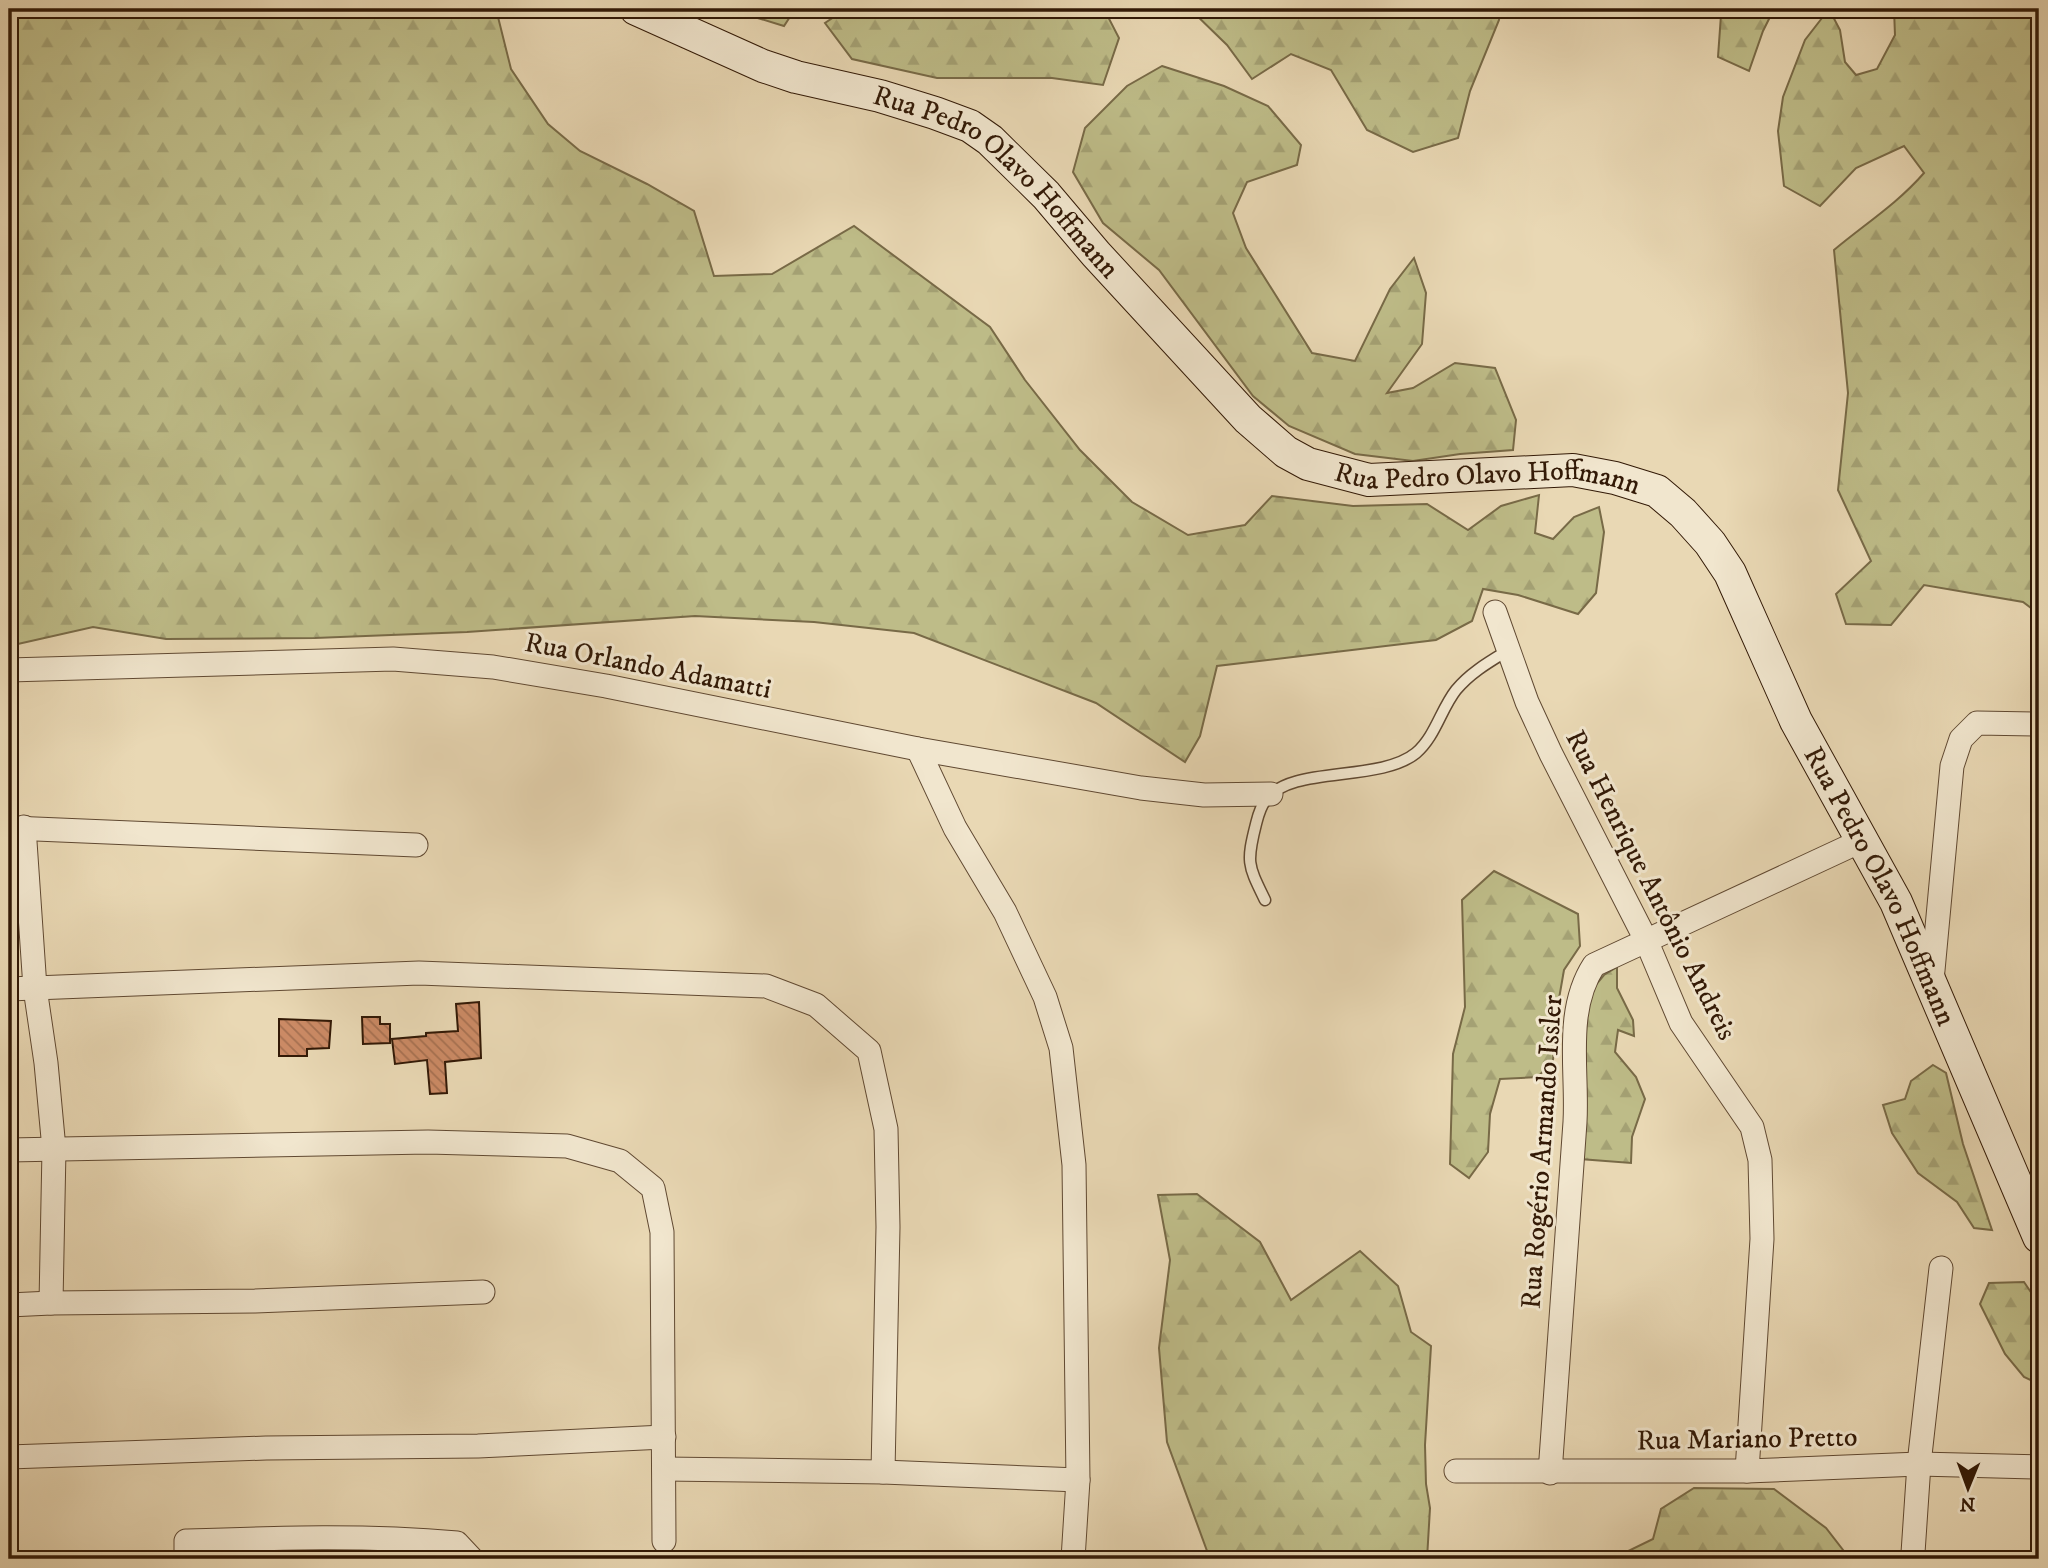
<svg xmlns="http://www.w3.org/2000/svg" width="2048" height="1568" viewBox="0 0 2048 1568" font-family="'IM FELL DW Pica',serif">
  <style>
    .forest { fill: url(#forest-firs); stroke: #786a47; stroke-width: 2 }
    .building { fill: url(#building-back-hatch); stroke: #321906; stroke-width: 2 }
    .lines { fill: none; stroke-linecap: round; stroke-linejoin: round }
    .lane-casing { stroke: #604932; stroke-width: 13 }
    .street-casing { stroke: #604932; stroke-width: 25 }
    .secondary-casing { stroke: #321906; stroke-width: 34 }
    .lane { stroke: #f1e6ce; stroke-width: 10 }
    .street { stroke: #f1e6ce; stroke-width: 23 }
    .secondary { stroke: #f1e6ce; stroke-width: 32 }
    .labels { text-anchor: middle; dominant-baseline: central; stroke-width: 6; stroke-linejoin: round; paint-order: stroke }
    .street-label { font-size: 28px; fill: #321906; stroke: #f1e6ce }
  </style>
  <defs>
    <pattern id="forest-firs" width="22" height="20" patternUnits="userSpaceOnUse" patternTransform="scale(1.75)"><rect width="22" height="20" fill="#bebc88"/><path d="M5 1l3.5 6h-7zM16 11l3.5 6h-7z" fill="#a4a174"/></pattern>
    <pattern id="building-back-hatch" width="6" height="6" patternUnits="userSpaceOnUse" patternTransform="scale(1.75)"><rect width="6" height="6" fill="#cb8a65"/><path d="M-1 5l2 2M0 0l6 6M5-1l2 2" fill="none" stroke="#a57051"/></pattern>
  </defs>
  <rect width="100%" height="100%" fill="#e9d8b4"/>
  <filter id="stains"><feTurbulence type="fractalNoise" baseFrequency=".00286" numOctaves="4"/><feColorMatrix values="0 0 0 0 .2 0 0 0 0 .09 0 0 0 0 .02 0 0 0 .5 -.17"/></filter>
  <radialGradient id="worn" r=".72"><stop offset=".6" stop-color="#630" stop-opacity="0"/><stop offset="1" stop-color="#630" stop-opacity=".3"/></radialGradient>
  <!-- forest -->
  <g class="forest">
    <polygon points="9,9 496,9 511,69 548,124 580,151 647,184 694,211 714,276 772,274 854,226 990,327 1025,380 1080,450 1132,502 1188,535 1245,525 1272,496 1353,506 1427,504 1468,530 1501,506 1539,495 1535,533 1553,539 1574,517 1599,507 1604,532 1596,593 1578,614 1518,595 1483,589 1472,621 1436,640 1217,666 1200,736 1185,762 1096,703 914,633 814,622 695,616 467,632 315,638 166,639 93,627 9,646"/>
    <polygon points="728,9 795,9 784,26"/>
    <polygon points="846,9 880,9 910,14 914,9 1104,9 1119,38 1103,85 1052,78 937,78 852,59 825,23"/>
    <polygon points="1190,9 1500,9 1499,20 1470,91 1458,138 1413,152 1367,130 1331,70 1291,54 1252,79 1227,45"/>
    <polygon points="1726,9 1774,9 1763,31 1749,71 1718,57 1721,15"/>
    <path d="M1829 9 1840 30 1845 62 1856 75 1877 69 1895 35 1894 9H2039V614L2023 602 1924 585 1891 625 1846 624 1836 594 1871 561 1838 490 1848 393 1834 250C1865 224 1897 204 1924 173L1904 146 1856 168 1820 206 1784 186 1778 131 1783 97 1805 40Z"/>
    <polygon points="1162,66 1224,86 1268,106 1301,145 1297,165 1247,182 1233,213 1246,248 1312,353 1355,361 1390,289 1414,258 1426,293 1422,344 1387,393 1413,388 1455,363 1495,368 1516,420 1513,450 1460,454 1413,461 1355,454 1289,426 1253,396 1159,270 1103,223 1073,172 1085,128 1127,86"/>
    <polygon points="1494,871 1578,914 1580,946 1564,970 1557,1010 1553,1060 1538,1077 1500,1079 1490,1114 1488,1152 1469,1178 1450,1164 1453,1054 1465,1007 1462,900"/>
    <polygon points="1617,967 1617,988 1633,1020 1634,1036 1618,1030 1615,1052 1636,1077 1645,1099 1632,1137 1631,1163 1580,1159 1587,1010 1594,987 1604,975"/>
    <polygon points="1933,1065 1946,1073 1963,1144 1992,1230 1974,1228 1957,1202 1918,1173 1892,1133 1883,1105 1905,1099 1911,1081"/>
    <polygon points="1197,1194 1260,1242 1291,1300 1360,1251 1398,1286 1411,1332 1431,1346 1425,1445 1426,1484 1430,1508 1427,1559 1210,1559 1167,1442 1159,1348 1170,1260 1158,1195"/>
    <polygon points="2024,1282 2039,1304 2039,1384 2024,1377 2005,1354 1980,1304 1989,1283"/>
    <polygon points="1694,1488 1774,1489 1826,1528 1850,1559 1618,1559 1620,1555 1653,1539 1661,1509"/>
  </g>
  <!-- building -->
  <g class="building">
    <polygon points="479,1002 481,1058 445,1062 447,1093 430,1094 427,1060 395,1064 392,1039 426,1036 426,1033 458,1031 456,1004"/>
    <polygon points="362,1017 380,1017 380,1024 390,1024 390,1043 363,1044"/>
    <polygon points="279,1019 331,1021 329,1048 307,1049 307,1056 279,1056"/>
  </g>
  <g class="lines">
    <defs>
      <path id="lane" d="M1265 900C1248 865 1246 863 1256 824 1258 816 1260 807 1266 800 1290 765 1379 783 1416 753 1435 737 1441 709 1456 690 1470 673 1489 662 1507 651"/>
      <g id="street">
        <polyline points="1495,612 1527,702 1551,754 1646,940 1681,1023 1752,1127 1760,1160 1762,1239 1747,1471"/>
        <polyline points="9,670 393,659 493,667 606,686 918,749 1141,788 1204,795 1271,794"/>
        <polyline points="918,749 955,828 1005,912 1045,997 1061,1048 1074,1165 1078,1480 1073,1559"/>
        <polyline points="24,827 35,988 46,1063 54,1149 51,1303"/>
        <polyline points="12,828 416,845"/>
        <polyline points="1932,981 1952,766 1961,739 1977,723 2039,724"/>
        <polyline points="9,989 419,973 766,986 816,1005 869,1051 886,1129 888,1227 883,1472"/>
        <polyline points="9,1150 428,1142 567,1146 620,1161 653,1188 662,1232 664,1541"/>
        <polyline points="9,1305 51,1303 255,1301 483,1292"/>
        <polyline points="9,1457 266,1448 478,1446 664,1437"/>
        <polyline points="664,1469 883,1472 1078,1480"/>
        <polyline points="1456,1471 1747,1471 1919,1464 2039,1467"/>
        <path d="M1550 1473C1558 1356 1566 1239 1575 1122 1578 1070 1564 1011 1594 965L1863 840"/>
        <polyline points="1913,1553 1919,1464 1941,1268"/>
        <path d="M186 1559V1541C277 1538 366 1535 457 1543L472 1559"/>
      </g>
      <g id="secondary">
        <path id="s1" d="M636 9 763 66 796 77 880 96 935 113 970 126 990 140 1046 195 1096 254 1248 419 1286 452 1308 464 1369 480 1573 470 1615 478 1657 491 1683 513 1710 543 1730 573 1796 721 1896 902 2039 1237"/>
      </g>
    </defs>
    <!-- lane casing -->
    <use href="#lane" class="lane-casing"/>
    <!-- street casing -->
    <use href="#street" class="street-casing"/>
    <!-- secondary casing -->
    <use href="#secondary" class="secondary-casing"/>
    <!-- lane -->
    <use href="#lane" class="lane"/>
    <!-- street -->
    <use href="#street" class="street"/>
    <!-- secondary -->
    <use href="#secondary" class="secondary"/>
  </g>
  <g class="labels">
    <!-- street labels -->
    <g class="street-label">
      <text stroke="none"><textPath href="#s1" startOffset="408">Rua Pedro Olavo Hoffmann</textPath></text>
      <text stroke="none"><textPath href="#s1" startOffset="1017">Rua Pedro Olavo Hoffmann</textPath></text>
      <text transform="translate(648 666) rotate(11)">Rua Orlando Adamatti</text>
      <text transform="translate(1651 885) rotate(63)">Rua Henrique Antônio Andreis</text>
      <text stroke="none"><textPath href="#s1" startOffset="1647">Rua Pedro Olavo Hoffmann</textPath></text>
      <text transform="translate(1542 1152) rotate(-86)">Rua Rogério Armando Issler</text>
      <text transform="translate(1747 1439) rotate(-1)">Rua Mariano Pretto</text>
    </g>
  </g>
  <!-- margin -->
  <rect width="2048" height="1568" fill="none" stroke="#e9d8b4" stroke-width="35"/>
  <rect x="10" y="10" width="2027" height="1547" fill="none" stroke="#321906" stroke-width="3.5"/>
  <rect x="18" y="18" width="2013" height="1533" fill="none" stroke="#321906" stroke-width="2"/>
  <!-- north arrow -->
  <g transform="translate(1968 1488) rotate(181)" stroke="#f1e6ce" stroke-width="5" paint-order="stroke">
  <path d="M0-5L12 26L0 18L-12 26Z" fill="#321906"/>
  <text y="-10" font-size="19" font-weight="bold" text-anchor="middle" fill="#321906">N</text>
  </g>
  <rect width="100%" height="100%" filter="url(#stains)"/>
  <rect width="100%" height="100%" fill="url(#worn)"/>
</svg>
